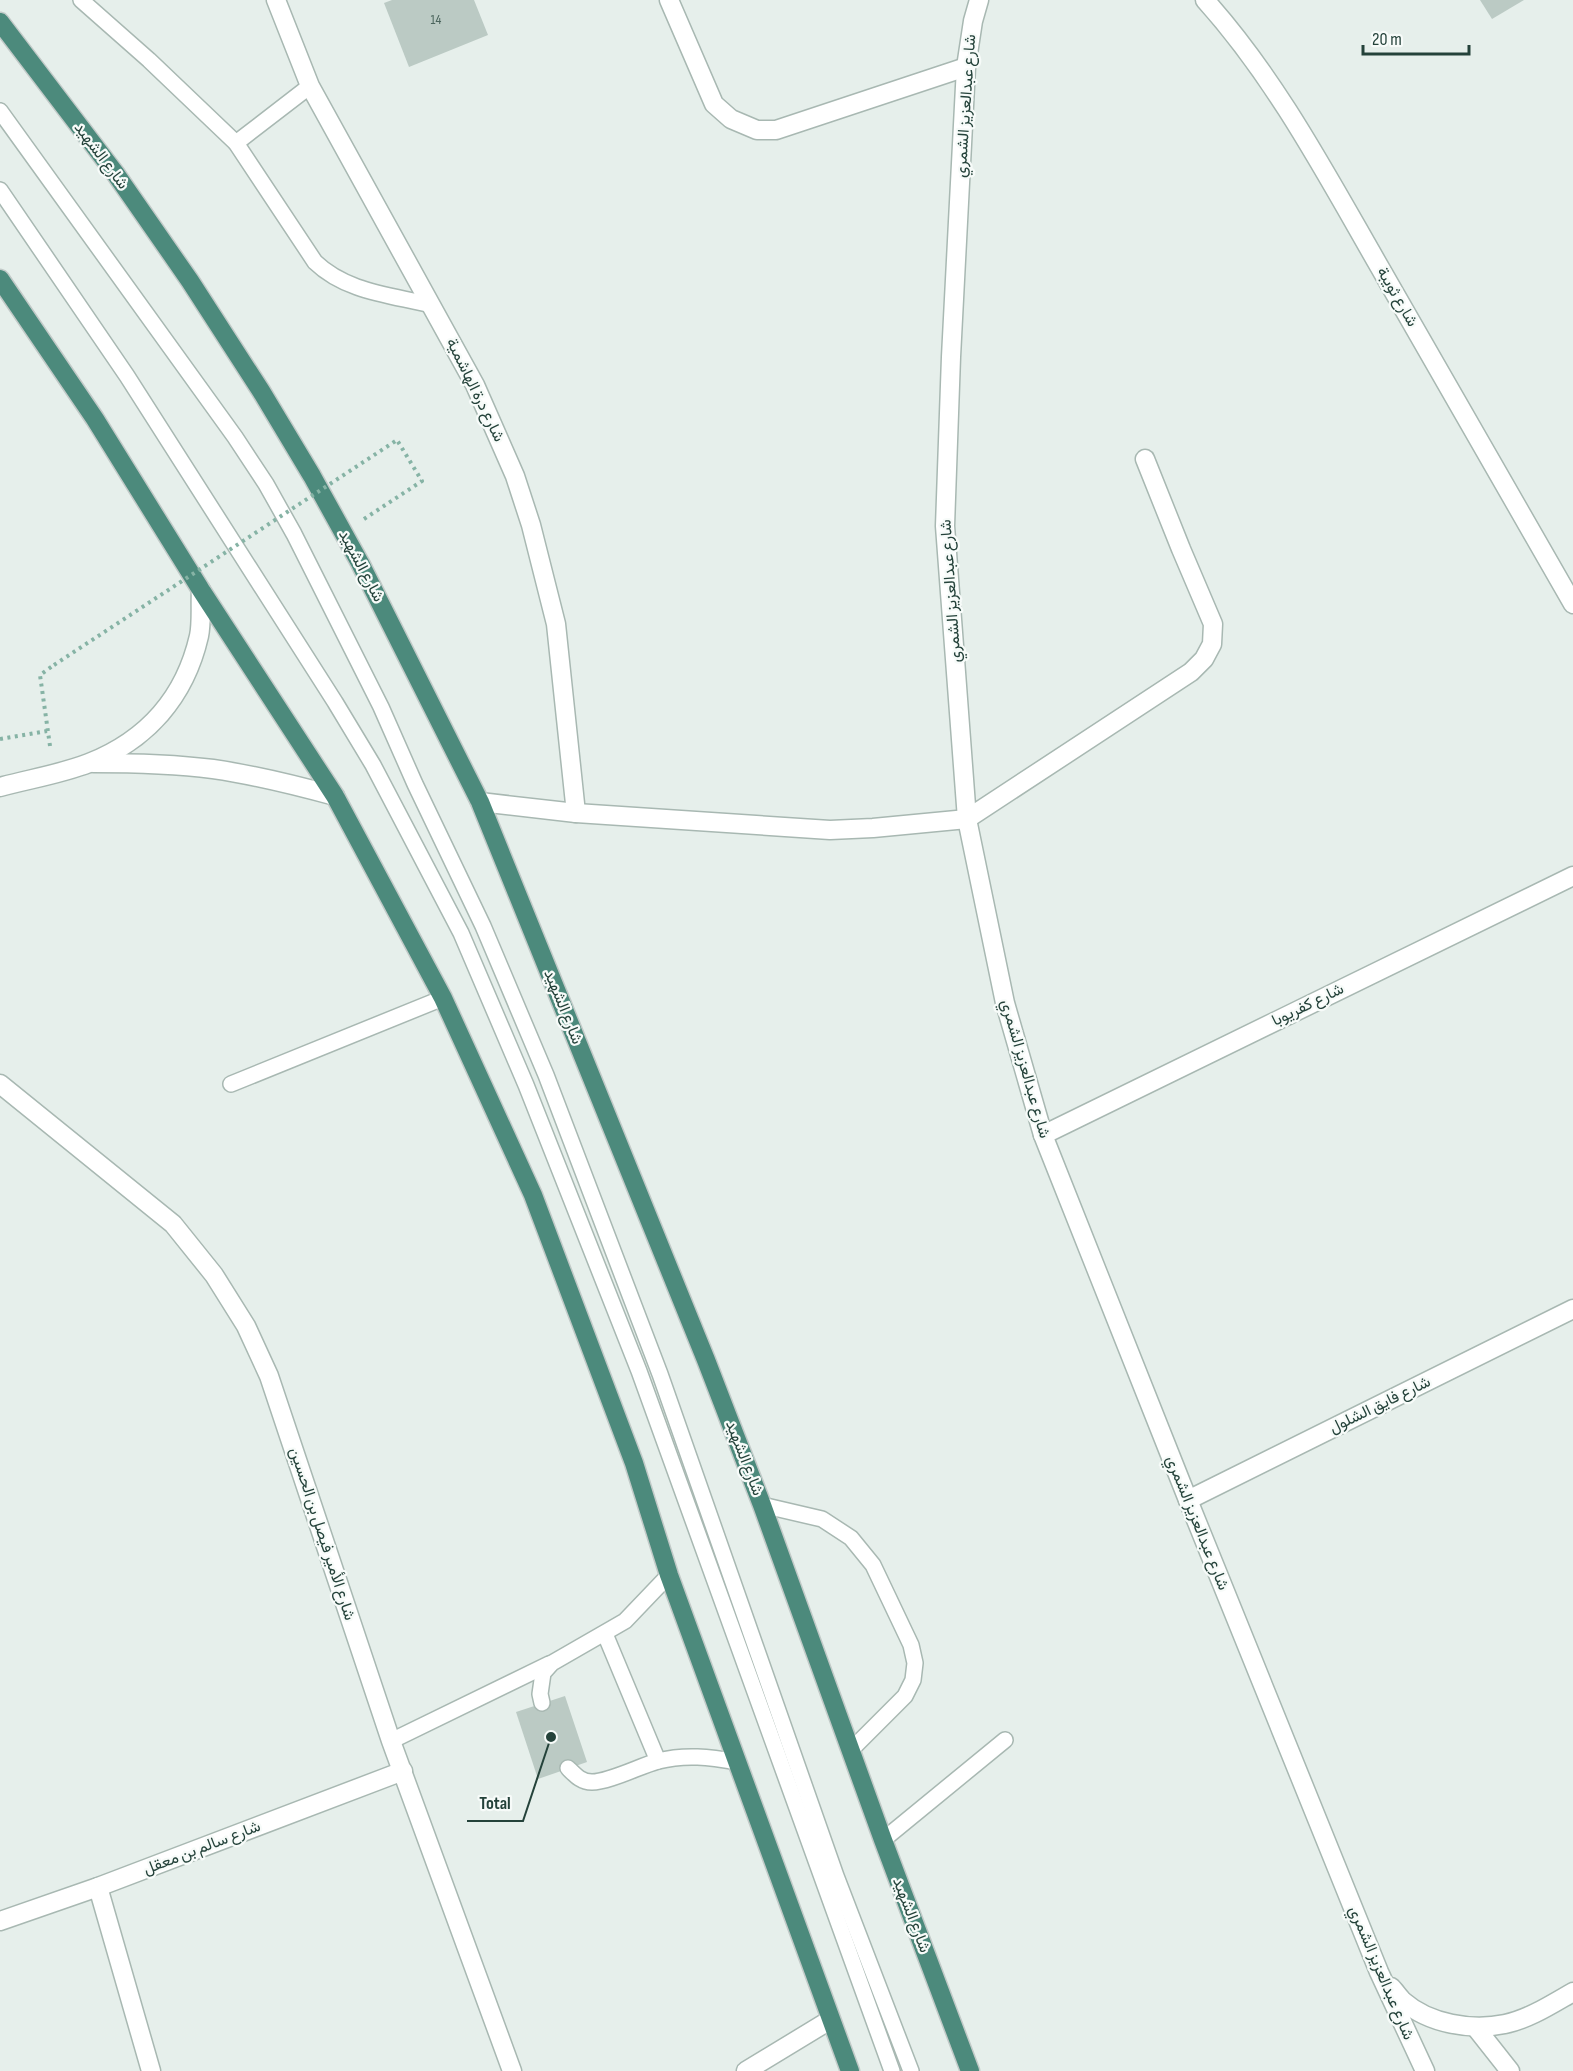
<svg xmlns="http://www.w3.org/2000/svg" width="1573" height="2071" viewBox="0 0 1573 2071" font-family="'Sofia Sans Condensed',Vazirmatn,sans-serif">
  <style>
    .building { fill: #bbcac4 }
    .lines { fill: none; stroke-linecap: round; stroke-linejoin: round }
    .service-casing { stroke: #a8b8b2; stroke-width: 18 }
    .minor-casing { stroke: #a8b8b2; stroke-width: 21 }
    .tertiary-casing { stroke: #a8b8b2; stroke-width: 21 }
    .trunk-casing { stroke: #c2cac8; stroke-width: 21 }
    .path { stroke: #86b3a5; stroke-width: 4; stroke-dasharray: 3 4.5; stroke-linecap: butt }
    .service { stroke: #fff; stroke-width: 15 }
    .minor { stroke: #fff; stroke-width: 18 }
    .tertiary { stroke: #fff; stroke-width: 18 }
    .trunk { stroke: #4c8a7c; stroke-width: 18 }
    .path-bridge { stroke: #86b3a5; stroke-width: 4; stroke-dasharray: 3 4.5; stroke-linecap: butt }
    .labels { text-anchor: middle; dominant-baseline: central; stroke-width: 4.5; stroke-linejoin: round; paint-order: stroke }
    .number-label { font-size: 14px; fill: #4a645c }
    .street-label { font-size: 16px; fill: #24423a; stroke: #f7fbf9 }
    .leader { fill: none; stroke: #24423a; stroke-width: 2 }
    .callout-dot { fill: #24423a; stroke: #f7fbf9; stroke-width: 2 }
    .callout-label { font-size: 18px; text-anchor: middle; font-weight: bold; fill: #24423a; stroke: #f7fbf9; stroke-width: 4.5; stroke-linejoin: round; paint-order: stroke }
  </style>
  <rect width="100%" height="100%" fill="#e6efeb"/>
  <!-- building -->
  <g class="building">
    <polygon points="392,0 474,0 488,35 409,67 384,3"/>
    <polygon points="1480,0 1524,0 1492,19"/>
    <polygon points="565,1696 587,1762 538,1779 516,1712"/>
  </g>
  <g class="lines">
    <defs>
      <g id="service">
        <path d="M81 0 149 60 236 143 315 262C346 292 391 295 431 305"/>
        <polyline points="0,111 235,437 266,484 294,534 381,707 415,784 483,926 546,1075 660,1374 836,1876 911,2071"/>
        <polyline points="236,143 310,86"/>
        <polyline points="0,190 127,376 335,702 373,765 461,933 526,1085 639,1371 892,2071"/>
        <polyline points="231,1084 443,998"/>
        <polyline points="762,1505 822,1519 851,1538 873,1565 911,1645 915,1663 913,1680 905,1696 851,1750"/>
        <polyline points="605,1634 658,1761"/>
        <polyline points="542,1703 540,1694 543,1673 552,1663 625,1621 669,1575"/>
        <polyline points="391,1741 549,1664"/>
        <path d="M568 1768C575 1775 581 1782 592 1782 609 1782 640 1766 658 1761 685 1754 710 1757 737 1762"/>
        <polyline points="883,1840 1005,1740"/>
      </g>
      <g id="minor">
        <polyline points="669,0 714,104 731,119 757,130 776,130 966,67"/>
        <polyline points="979,0 973,21 966,67 951,357 945,526 967,819 1005,1003 1043,1135 1188,1500 1379,1972 1425,2071"/>
        <path d="M93 763C133 763 173 764 213 769 254 775 295 785 335 796"/>
        <path d="M0 787C29 779 61 774 89 763 147 740 185 697 199 636 202 622 200 605 201 590"/>
        <polyline points="480,802 576,813 830,830 873,828 967,819 1191,672 1204,659 1212,644 1213,624 1181,549 1145,459"/>
        <polyline points="1043,1135 1573,876"/>
        <polyline points="1188,1500 1573,1309"/>
        <polyline points="98,1887 151,2071"/>
        <polyline points="0,1921 98,1887 403,1771"/>
        <path d="M1391 1987C1395 1991 1399 1997 1403 2001 1429 2024 1472 2031 1505 2024 1529 2019 1552 2004 1573 1992"/>
        <polyline points="1476,2028 1510,2071"/>
        <polyline points="746,2071 830,2020"/>
      </g>
      <g id="tertiary">
        <polyline points="276,0 310,86 475,385 515,476 531,525 556,624 576,813"/>
        <path d="M1205 0C1276 79 1326 174 1379 266 1444 378 1508 491 1573 604"/>
        <polyline points="0,1084 173,1224 214,1275 246,1326 269,1376 391,1741 512,2071"/>
      </g>
      <g id="trunk">
        <polyline points="0,22 115,173 190,281 261,391 312,476 360,563 480,802 706,1360 762,1505 883,1840 970,2071"/>
        <polyline points="0,279 95,419 201,590 335,796 443,998 533,1195 634,1463 669,1575 850,2071"/>
      </g>
    </defs>
    <!-- service casing -->
    <use href="#service" class="service-casing"/>
    <!-- minor casing -->
    <use href="#minor" class="minor-casing"/>
    <!-- tertiary casing -->
    <use href="#tertiary" class="tertiary-casing"/>
    <!-- trunk casing -->
    <use href="#trunk" class="trunk-casing"/>
    <!-- path -->
    <g class="path">
      <polyline points="364,519 422,481 397,440"/>
      <polyline points="0,739 47,731"/>
      <polyline points="50,746 40,675 54,665"/>
    </g>
    <!-- service -->
    <use href="#service" class="service"/>
    <!-- minor -->
    <use href="#minor" class="minor"/>
    <!-- tertiary -->
    <use href="#tertiary" class="tertiary"/>
    <!-- trunk -->
    <use href="#trunk" class="trunk"/>
    <!-- path-bridge -->
    <polyline class="path-bridge" points="54,665 397,440"/>
  </g>
  <g class="labels">
    <!-- number labels -->
    <g class="number-label">
      <text x="436" y="19">14</text>
    </g>
    <!-- street labels -->
    <g class="street-label">
      <text transform="translate(966 106) rotate(-86)">شارع عبدالعزيز الشمري</text>
      <text transform="translate(101 156) rotate(53)">شارع الشهيد</text>
      <text transform="translate(1397 297) rotate(60)">شارع ثويبة</text>
      <text transform="translate(475 390) rotate(64)">شارع درة الهاشمية</text>
      <text transform="translate(361 566) rotate(62)">شارع الشهيد</text>
      <text transform="translate(951 591) rotate(-94)">شارع عبدالعزيز الشمري</text>
      <text transform="translate(1308 1005) rotate(-26)">شارع كفريوبا</text>
      <text transform="translate(563 1007) rotate(68)">شارع الشهيد</text>
      <text transform="translate(1025 1069) rotate(74)">شارع عبدالعزيز الشمري</text>
      <text transform="translate(1380 1405) rotate(-26)">شارع فايق الشلول</text>
      <text transform="translate(744 1458) rotate(69)">شارع الشهيد</text>
      <text transform="translate(1197 1523) rotate(68)">شارع عبدالعزيز الشمري</text>
      <text transform="translate(322 1534) rotate(72)">شارع الأمير فيصل بن الحسين</text>
      <text transform="translate(202 1848) rotate(-21)">شارع سالم بن معقل</text>
      <text transform="translate(911 1915) rotate(69)">شارع الشهيد</text>
      <text transform="translate(1381 1973) rotate(67)">شارع عبدالعزيز الشمري</text>
    </g>
  </g>
  <!-- callouts -->
  <path class="leader" d="M551 1737L523 1821H467"/>
  <circle class="callout-dot" cx="551" cy="1737" r="6"/>
  <g class="callout-label">
    <text x="495" y="1809">Total</text>
  </g>
  <!-- scale -->
  <path d="M1363 45v9h106v-9" fill="none" stroke="#24423a" stroke-width="3"/>
  <text x="1372" y="45" font-size="18" fill="#24423a" stroke="#f7fbf9" stroke-width="4.5" paint-order="stroke">20 m</text>
</svg>
